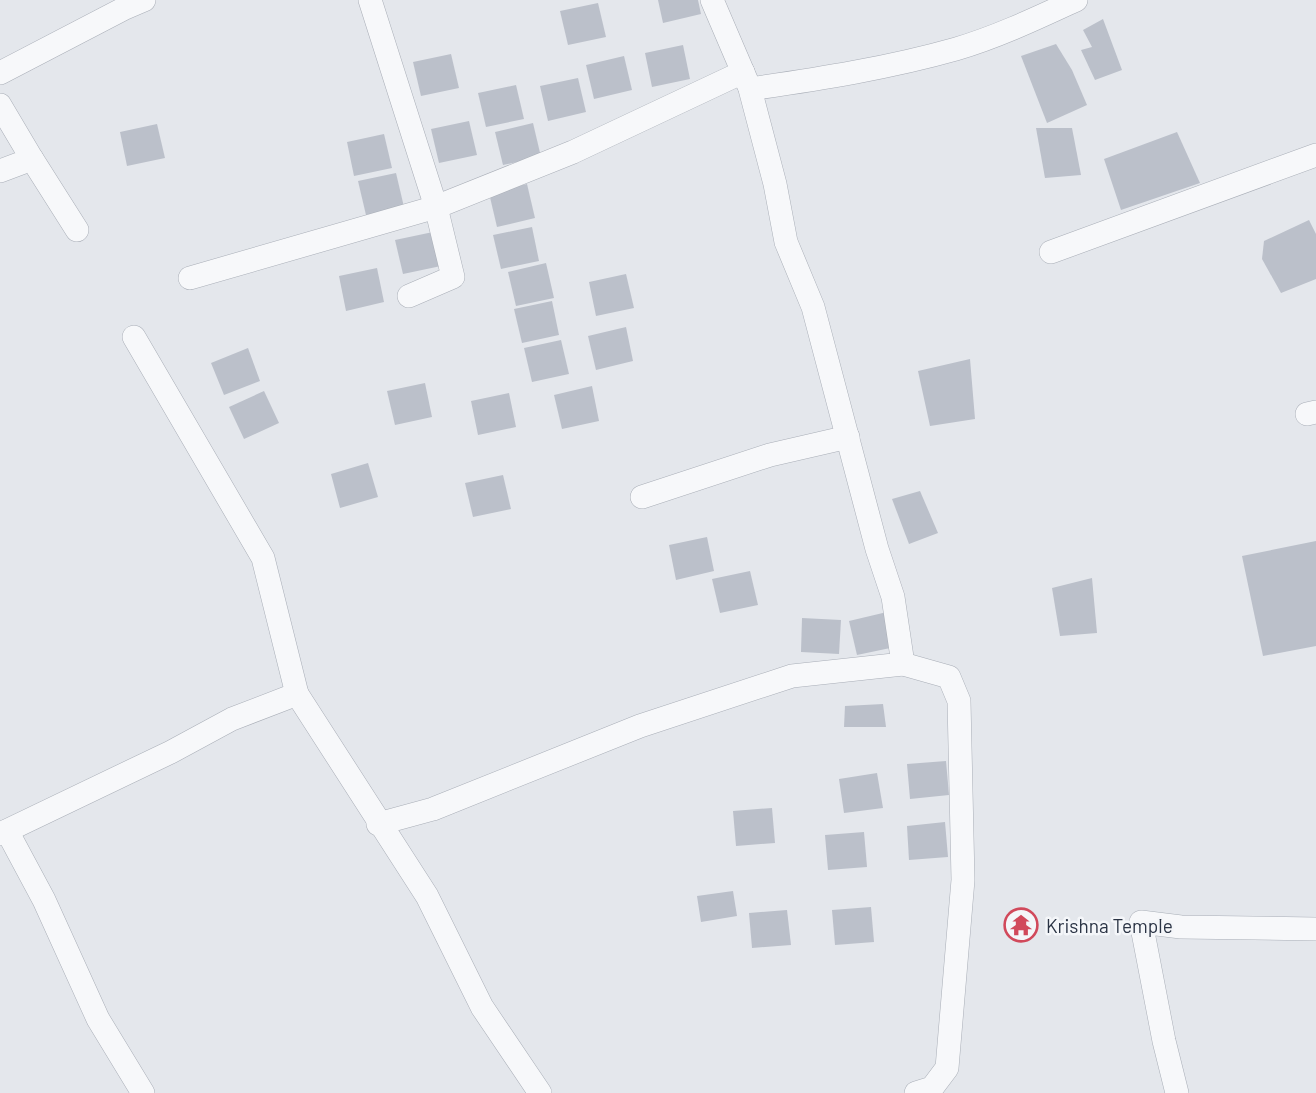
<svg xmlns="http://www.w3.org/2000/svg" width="1316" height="1093" viewBox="0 0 1316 1093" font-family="Barlow,sans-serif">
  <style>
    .building { fill: #bbc0ca }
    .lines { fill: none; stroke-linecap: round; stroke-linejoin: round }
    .street-casing { stroke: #a9aeb7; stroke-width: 24 }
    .street { stroke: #f7f8fa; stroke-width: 23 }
    .labels { text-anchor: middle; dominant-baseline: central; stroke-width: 5; stroke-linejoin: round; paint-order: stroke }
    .poi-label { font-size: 19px; fill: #2b3445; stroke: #f4f6f9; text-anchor: start }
  </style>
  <rect width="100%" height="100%" fill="#e4e7ec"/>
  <!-- building -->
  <g class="building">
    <polygon points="658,0 698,0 701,14 663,23"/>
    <polygon points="598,3 606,37 568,45 560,11"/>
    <polygon points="1103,19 1122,70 1095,80 1081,50 1092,47 1083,30"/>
    <polygon points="1056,44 1072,70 1087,105 1047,123 1021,56"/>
    <polygon points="683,45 690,79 652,87 645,53"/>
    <polygon points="451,54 459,88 421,96 413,62"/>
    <polygon points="624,56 632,90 594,99 586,65"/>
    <polygon points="578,78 586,112 548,121 540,86"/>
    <polygon points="516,85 524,119 486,127 478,93"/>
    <polygon points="469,121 477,155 439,163 431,129"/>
    <polygon points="533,123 541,157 503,165 495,132"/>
    <polygon points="157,124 165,158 127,166 120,132"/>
    <polygon points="1036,128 1072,128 1081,175 1045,178"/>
    <polygon points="1177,132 1200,183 1121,210 1104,159"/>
    <polygon points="384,134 392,168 354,176 347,142"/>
    <polygon points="396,173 404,207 366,215 358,181"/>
    <polygon points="527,184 535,218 497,227 489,193"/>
    <polygon points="1309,220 1316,234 1316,279 1281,293 1262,259 1264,241"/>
    <polygon points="532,227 539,261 501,269 493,235"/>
    <polygon points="433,232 441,266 403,274 395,240"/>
    <polygon points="546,263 554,298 516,306 508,272"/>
    <polygon points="377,268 384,302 346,311 339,276"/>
    <polygon points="626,274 634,308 596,316 589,282"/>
    <polygon points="552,301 559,335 522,343 514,309"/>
    <polygon points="626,327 633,361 596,370 588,336"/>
    <polygon points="561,340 569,374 532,382 524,348"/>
    <polygon points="248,348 260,381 224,395 211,363"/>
    <polygon points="970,359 975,419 930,426 918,371"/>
    <polygon points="425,383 432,417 395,425 387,391"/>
    <polygon points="592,386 599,421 562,429 554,395"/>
    <polygon points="264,391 279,423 244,439 229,407"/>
    <polygon points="509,393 516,427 478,435 471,401"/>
    <polygon points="368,463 378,497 340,508 331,474"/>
    <polygon points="503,475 511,509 473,517 465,483"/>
    <polygon points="920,491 938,533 909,544 892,499"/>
    <polygon points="707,537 714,571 676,580 669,545"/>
    <polygon points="1316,541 1316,646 1263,656 1242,556"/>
    <polygon points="750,571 758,605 720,613 712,579"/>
    <polygon points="1092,578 1097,633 1060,636 1052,588"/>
    <polygon points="887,612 895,647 857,655 849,621"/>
    <polygon points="802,618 841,620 839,654 801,652"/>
    <polygon points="883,704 886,727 844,727 845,706"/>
    <polygon points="946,761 949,795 910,799 907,764"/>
    <polygon points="877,773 883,808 844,813 839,779"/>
    <polygon points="772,808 775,843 736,846 733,811"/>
    <polygon points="945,822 948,857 909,860 907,826"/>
    <polygon points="864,832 867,867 828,870 825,835"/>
    <polygon points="733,891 737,916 701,922 697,896"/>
    <polygon points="871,907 874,942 835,945 832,910"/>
    <polygon points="787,910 791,945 752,948 749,913"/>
  </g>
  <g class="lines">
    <defs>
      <g id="street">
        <polyline points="370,0 436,207 453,277 409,296"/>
        <polyline points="712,0 748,84"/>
        <polyline points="0,73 123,9 144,0"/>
        <polyline points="0,105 32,159 0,171"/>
        <polyline points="32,159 77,230"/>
        <polyline points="1051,252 1316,155"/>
        <polyline points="190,278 436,207 573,152 743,72"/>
        <polyline points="134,337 263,558 297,694"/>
        <polyline points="1307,414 1316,412"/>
        <polyline points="642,497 770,455 848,437"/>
        <polyline points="903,664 949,677 959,701 963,880 947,1068 932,1088 916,1093"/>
        <path d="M378 824 433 809 640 726 792 676 903 664 893 597 877 549 813 307 786 242 775 184 750 89C819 79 889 68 956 49 997 37 1037 18 1076 0"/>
        <polyline points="7,831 44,900 98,1019 143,1093"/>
        <polyline points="0,834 171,752 232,719 297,694 427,896 482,1007 540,1093"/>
        <polyline points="1177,1093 1164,1041 1141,922 1181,927 1316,929"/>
      </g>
    </defs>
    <!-- street casing -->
    <use href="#street" class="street-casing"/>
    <!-- street -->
    <use href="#street" class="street"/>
  </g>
  <!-- icons -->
  <defs>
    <symbol id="temple-ring" viewBox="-11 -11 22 22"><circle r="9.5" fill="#f4f6f9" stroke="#d1495b" stroke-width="1.5"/><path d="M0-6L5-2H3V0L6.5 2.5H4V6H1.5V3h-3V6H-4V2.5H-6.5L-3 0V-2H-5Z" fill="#d1495b"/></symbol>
  </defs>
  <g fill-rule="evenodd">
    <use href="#temple-ring" x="1002" y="906" width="38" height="38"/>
  </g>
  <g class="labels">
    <!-- poi labels -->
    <g class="poi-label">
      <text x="1046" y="925">Krishna Temple</text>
    </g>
  </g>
</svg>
